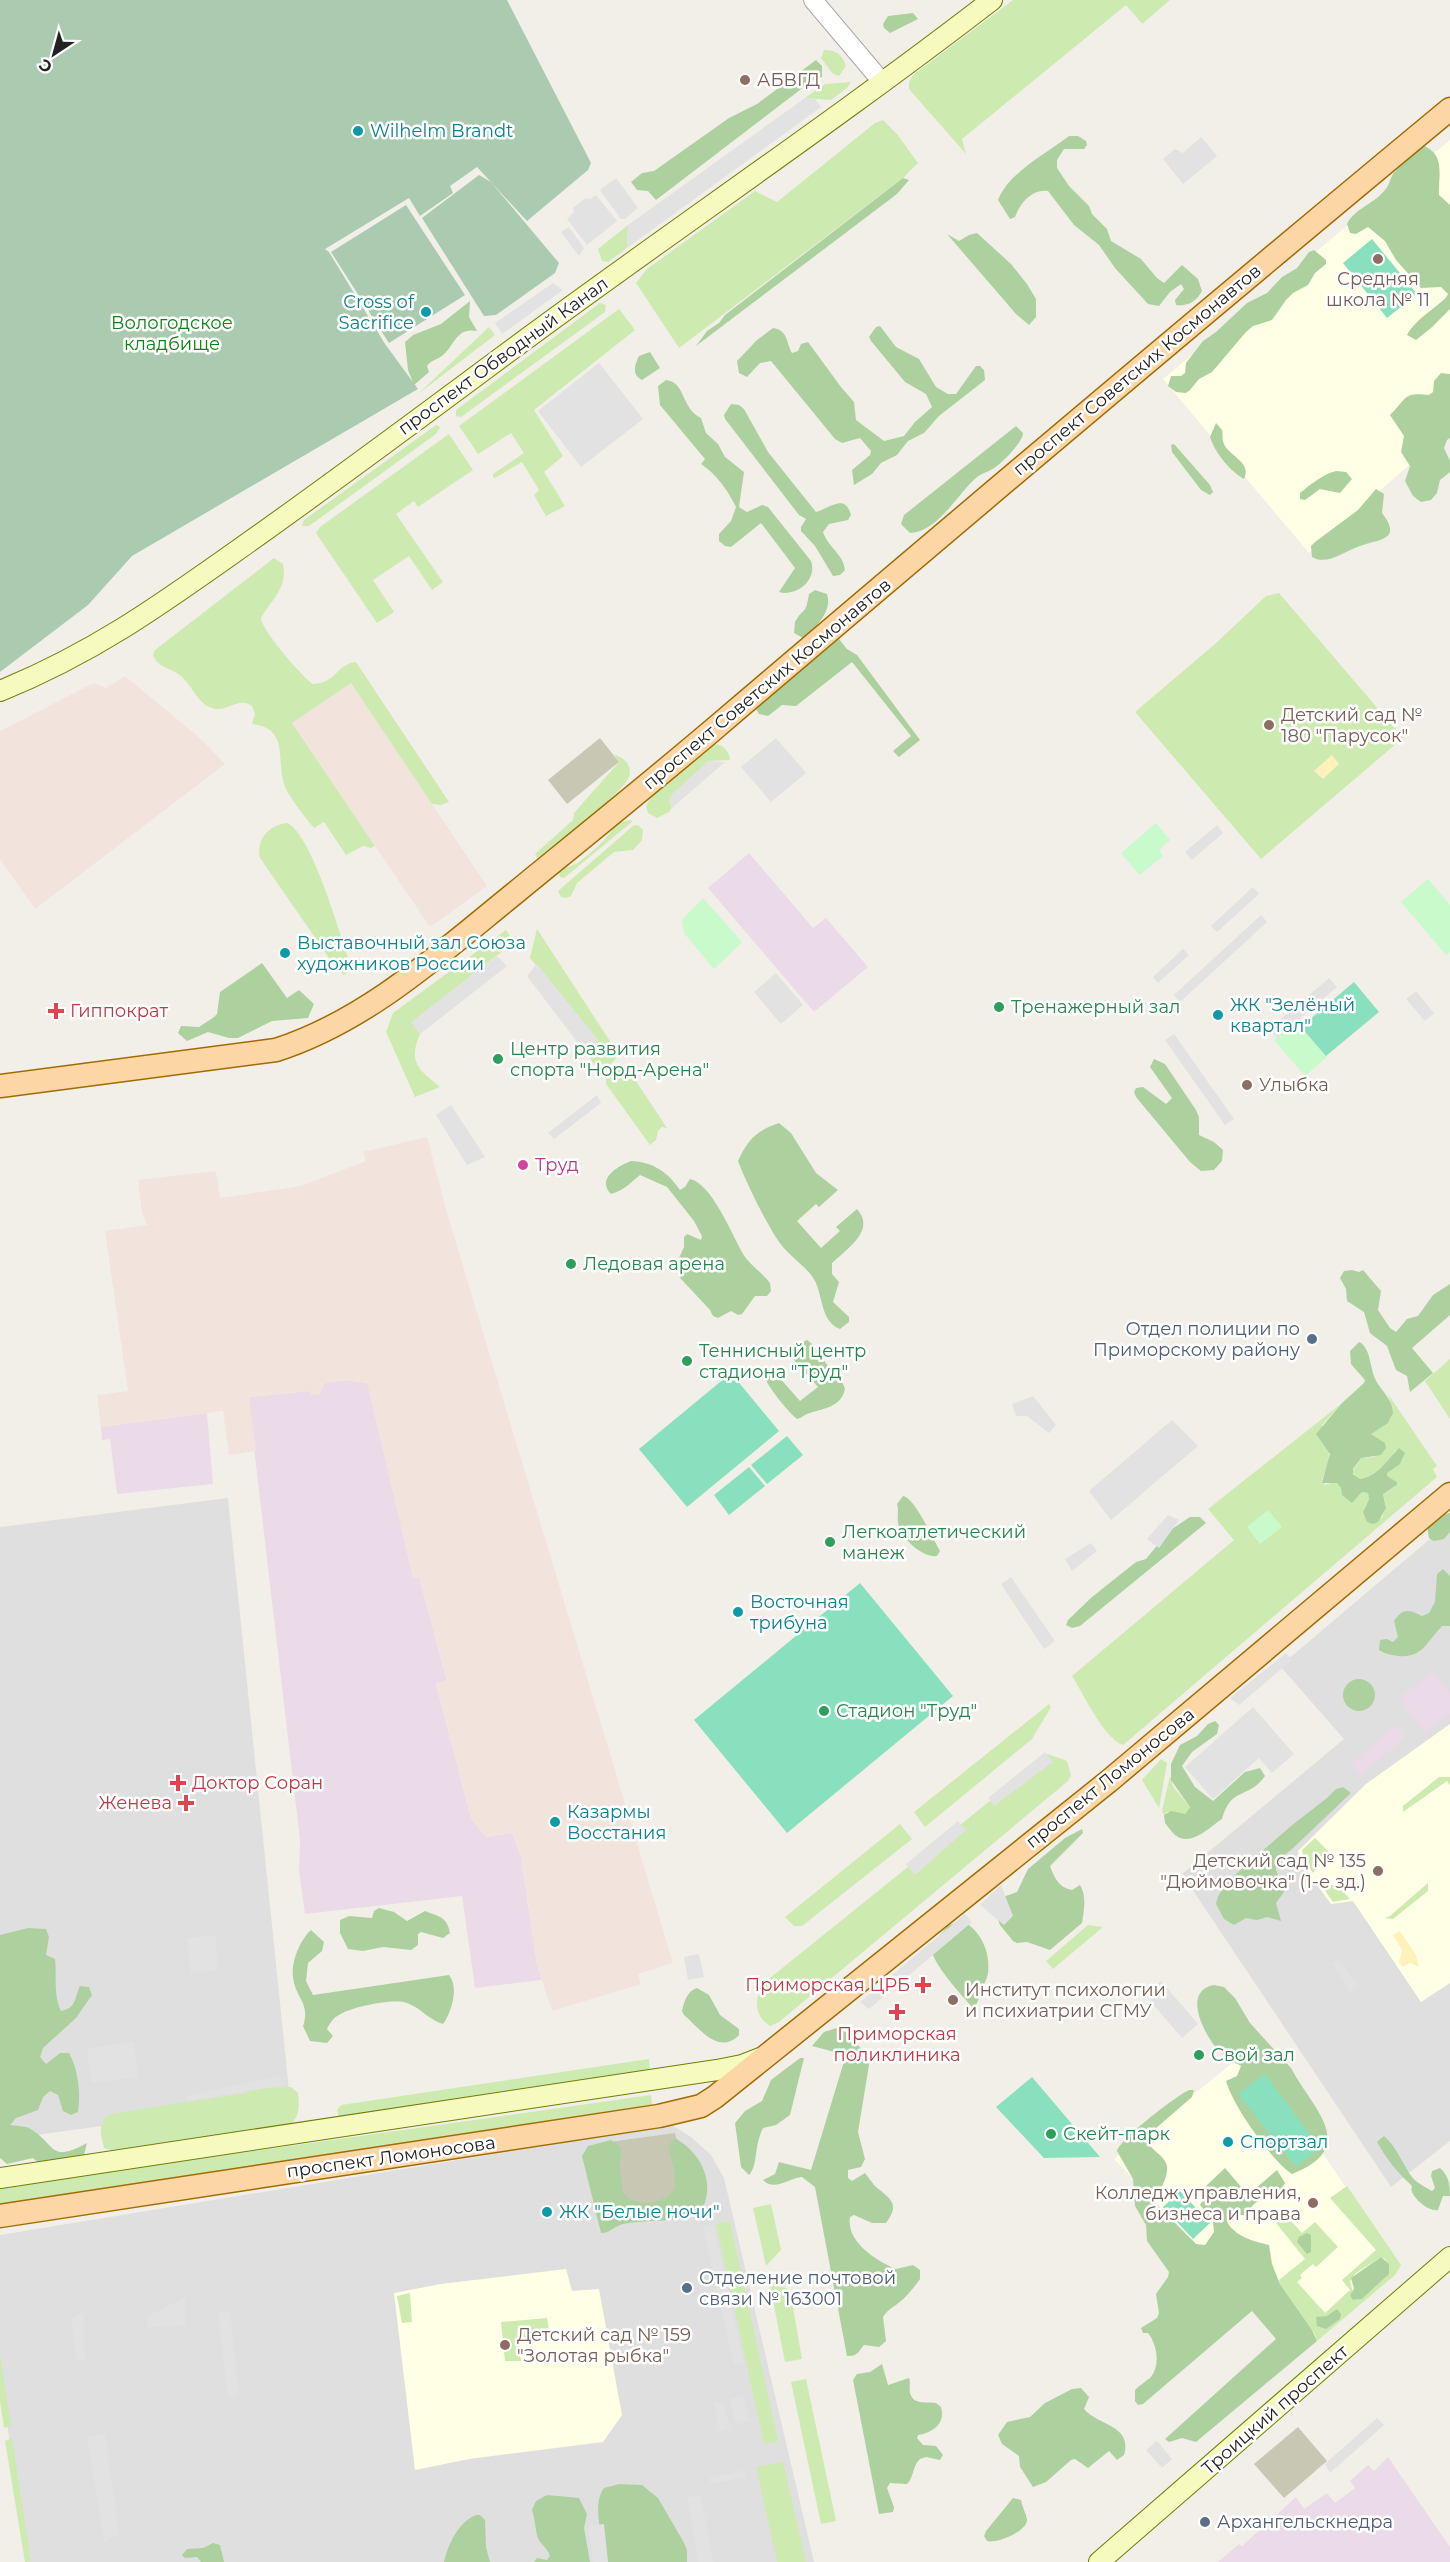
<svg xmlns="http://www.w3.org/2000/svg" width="1450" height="2562" viewBox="0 0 1450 2562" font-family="Montserrat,sans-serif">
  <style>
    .residential { fill: #e0dfdf }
    .industrial { fill: #ebdbe8 }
    .education { fill: #ffffe5 }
    .military { fill: #f3e3dd }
    .construction { fill: #c7c7b4 }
    .grass { fill: #cdebb0; fill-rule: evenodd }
    .forest { fill: #add19e }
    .sand { fill: #fff1ba }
    .cemetery { fill: #aacbaf }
    .park { fill: #c8facc }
    .pitch { fill: #88e0be }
    .parking { fill: #e2e2e2 }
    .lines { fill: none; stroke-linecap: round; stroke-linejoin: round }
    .tertiary-casing { stroke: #a9a9a9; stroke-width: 20 }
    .secondary-casing { stroke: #707d05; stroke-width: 22 }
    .primary-casing { stroke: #a06b00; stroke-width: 25 }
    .tertiary { stroke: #fff; stroke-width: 18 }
    .secondary { stroke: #f7fabf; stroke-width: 20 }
    .primary { stroke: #fcd6a4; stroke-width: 22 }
    .education-dot { fill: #8d6e63; stroke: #fff; stroke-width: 2 }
    .culture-dot { fill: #0f9aa8; stroke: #fff; stroke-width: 2 }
    .leisure-dot { fill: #2e9e5b; stroke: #fff; stroke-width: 2 }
    .health-dot { fill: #e0444e; stroke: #fff; stroke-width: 2 }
    .hotel-dot { fill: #d1479c; stroke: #fff; stroke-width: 2 }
    .service-dot { fill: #5c6f8a; stroke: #fff; stroke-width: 2 }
    .labels { text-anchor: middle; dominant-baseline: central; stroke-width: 5; stroke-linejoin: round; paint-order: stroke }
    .education-label { font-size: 18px; fill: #785e54; stroke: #fff; text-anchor: start }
    .culture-label { font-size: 18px; fill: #0d838f; stroke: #fff; text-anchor: start }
    .park-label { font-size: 18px; fill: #0c8416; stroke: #fff }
    .street-label { font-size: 18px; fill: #222; stroke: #fff }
    .leisure-label { font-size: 18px; fill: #27864d; stroke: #fff; text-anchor: start }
    .health-label { font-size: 18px; fill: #be3a42; stroke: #fff; text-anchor: start }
    .hotel-label { font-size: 18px; fill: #b23c85; stroke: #fff; text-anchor: start }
    .service-label { font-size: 18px; fill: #4e5e75; stroke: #fff; text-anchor: start }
  </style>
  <rect width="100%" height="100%" fill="#f2efe9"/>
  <!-- residential -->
  <g class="residential">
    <polygon points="228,1498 290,2100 0,2140 0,1527"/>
    <polygon points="1450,1522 1450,2141 1391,2187 1182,1874 1344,1739 1280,1666"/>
    <polygon points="672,2125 691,2137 711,2155 724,2178 814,2562 26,2562 0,2372 0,2235"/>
  </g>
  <!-- industrial -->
  <g class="industrial">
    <polygon points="749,853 813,928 826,918 868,967 814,1012 708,888"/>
    <polygon points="347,1380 367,1383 370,1391 413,1578 419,1577 447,1681 436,1684 471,1818 486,1837 512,1833 521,1857 537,1965 542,1980 475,1988 462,1896 305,1914 299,1871 300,1840 248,1397 310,1391 321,1394 321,1388 325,1383"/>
    <polygon points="207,1413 213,1484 117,1494 110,1439 102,1440 101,1427"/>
    <polygon points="1433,1672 1450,1694 1450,1714 1425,1733 1399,1698"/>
    <polygon points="1395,1725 1405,1737 1361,1776 1351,1764"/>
    <polygon points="1388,2457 1450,2547 1450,2562 1218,2562 1239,2544 1242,2546 1296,2497 1304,2509 1327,2493 1335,2503 1355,2488 1350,2481 1368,2465 1374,2471"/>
  </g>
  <!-- education -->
  <g class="education">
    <polygon points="1450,140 1450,429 1309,553 1163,379"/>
    <polygon points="1450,1724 1450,1983 1421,2002 1353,1901 1331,1904 1300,1862 1298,1851 1366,1784"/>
    <polygon points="1251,2048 1400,2267 1301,2352 1114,2159"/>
    <polygon points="566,2269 572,2291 599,2289 622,2415 603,2442 469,2459 415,2470 394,2293 441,2284"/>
  </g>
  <!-- military -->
  <g class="military">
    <polygon points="125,676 201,739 225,764 35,909 0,859 0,731 94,683 106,688"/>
    <polygon points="351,683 487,886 430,927 292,723"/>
    <polygon points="427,1137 447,1213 673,1963 638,1974 641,1984 552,2011 537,1965 521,1857 512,1833 486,1837 471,1818 436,1684 447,1680 419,1577 413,1578 367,1383 346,1380 325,1383 321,1388 321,1394 311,1395 310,1391 249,1397 256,1451 229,1455 223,1411 101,1427 97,1395 128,1391 105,1231 147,1225 142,1213 138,1180 216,1171 220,1198 301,1186 366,1161 363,1152"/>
  </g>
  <!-- construction -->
  <g class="construction">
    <polygon points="600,738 619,762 567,804 548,780"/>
    <polygon points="675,2133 691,2205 617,2218 602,2143"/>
    <polygon points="1298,2427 1327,2461 1284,2498 1254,2464"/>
  </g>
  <!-- grass -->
  <g class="grass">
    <polygon points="1013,0 1170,0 1142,24 1150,33 1126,5 962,139 966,154 909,89 909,82 913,75"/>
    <path d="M824 50C836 50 842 54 846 66L839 76 832 73 821 58Z"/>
    <polygon points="851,82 847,88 831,100 805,98 825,84"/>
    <polygon points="883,120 897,134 918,163 903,178 679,348 636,283 647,269 755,191 777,202 875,123"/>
    <polygon points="628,225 627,248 608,262 602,261 598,249"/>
    <polygon points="600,303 606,305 605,312 461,417 456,416 456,410"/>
    <polygon points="619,309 635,330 534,410 563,456 544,472 565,506 546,516 534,495 539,490 522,462 495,478 493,477 493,474 524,453 511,433 478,454 459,426"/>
    <polygon points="489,327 495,335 418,394"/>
    <polygon points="436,425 440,427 436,434 309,526 302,526 304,520"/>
    <polygon points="449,434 473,470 418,507 414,501 396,514 443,582 432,590 409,556 373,580 394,612 377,623 316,533 320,527"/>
    <path d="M274 558 283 564C288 588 271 600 261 618 261 629 302 677 313 684 337 683 336 664 356 662L449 802 441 805 432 804 351 683 292 723 375 846 371 848 363 846 346 855 324 822 314 828C304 816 293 802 286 789 274 763 292 729 252 724L255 714 252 706C238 696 227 713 212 708 197 703 193 687 182 677 173 668 158 669 153 655L155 650Z"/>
    <polygon points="1279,593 1403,738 1261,859 1135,712 1215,644 1266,596"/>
    <path d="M712 744C722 743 730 751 730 760L708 761 669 800 672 808 669 812 657 818 648 813 646 806 651 797Z"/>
    <path d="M612 754C623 757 633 764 629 777 625 790 554 848 539 860L535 854 573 820 574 813 619 762Z"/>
    <path d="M629 820 633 821 564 878 560 877 559 874C564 866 572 867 579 862 594 851 607 839 616 824Z"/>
    <path d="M287 823C312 834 340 935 350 964L349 972 344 975 336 968 260 858C256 839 269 825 287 823Z"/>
    <polygon points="638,825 643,830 642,840 633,850 614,852 577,883 571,896 566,898 561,897 558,891 633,826"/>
    <polygon points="537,929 617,1052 615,1060 601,1073 591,1060 598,1040 530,958"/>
    <path d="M506 930 511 938 504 950 412 1022 420 1034C408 1062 418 1069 440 1087L415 1097 386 1032 393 1013Z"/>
    <polygon points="620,1068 628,1069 667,1128 662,1127 658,1131 656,1140 650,1145 606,1084 606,1079"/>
    <polygon points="1450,1359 1450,1419 1425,1381"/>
    <path d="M1388 1394 1437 1466 1433 1469 1437 1477 1123 1745C1104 1739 1083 1693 1072 1676L1234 1540 1208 1509 1342 1403 1322 1425C1328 1447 1334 1458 1322 1480L1325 1485 1334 1482 1340 1485 1342 1491 1352 1503 1362 1492 1368 1493 1369 1499 1364 1508 1382 1518 1386 1505 1383 1494 1395 1487 1397 1482 1387 1476V1473L1403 1459 1396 1450C1388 1462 1375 1476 1360 1479L1352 1472 1361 1458 1374 1457 1386 1445 1371 1434C1390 1419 1398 1420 1388 1394Z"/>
    <polygon points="1049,1704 1051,1707 1032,1739 925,1827 914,1812"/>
    <path d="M1048 1754 1067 1761 1071 1776 1068 1781 779 2022 770 2026C753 2015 754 1997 765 1982Z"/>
    <polygon points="1161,1759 1167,1763 1159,1808 1142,1780"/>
    <polygon points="1170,1776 1174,1788 1190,1807 1185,1814 1167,1812 1164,1815 1162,1811"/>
    <polygon points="1439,1777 1450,1777 1450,1785 1447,1781 1403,1812 1403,1806"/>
    <polygon points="900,1824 912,1839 802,1926 794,1926 785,1917"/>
    <polygon points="1315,1838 1329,1852 1313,1873 1304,1860 1302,1850"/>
    <polygon points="1428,1883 1428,1891 1393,1919 1385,1918 1390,1916"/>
    <polygon points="1336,1884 1350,1899 1333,1902 1323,1888"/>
    <polygon points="1088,1925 1103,1927 1053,1969 1046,1961"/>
    <polygon points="649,2059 650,2071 348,2119 339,2117 337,2110 341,2105"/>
    <path d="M291 2087 298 2093C300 2113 299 2119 282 2131L111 2150 104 2148C101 2135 97 2124 109 2114L246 2093 251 2089Z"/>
    <polygon points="651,2095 653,2114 0,2206 0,2187"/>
    <path d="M1347 2186 1401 2265 1395 2275 1317 2341 1314 2333 1280 2284 1279 2280 1305 2259 1276 2223 1280 2209 1302 2233 1315 2222 1338 2247 1316 2267 1313 2264 1300 2275 1302 2278 1297 2282 1325 2313 1350 2290 1342 2280 1376 2250 1330 2198ZM1381 2257 1385 2259 1389 2266V2274L1363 2298 1355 2300 1350 2281 1356 2273Z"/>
    <polygon points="771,2204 781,2250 766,2266 753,2208"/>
    <polygon points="730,2221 778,2441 764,2444 716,2224"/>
    <polygon points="769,2280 790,2290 802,2359 785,2362"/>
    <polygon points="410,2293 412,2322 402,2323 397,2296"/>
    <polygon points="547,2318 550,2335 518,2338 521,2361 505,2361 501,2322"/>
    <polygon points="0,2353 11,2426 4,2428 0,2401"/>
    <polygon points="806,2379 836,2521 821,2524 791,2382"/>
    <polygon points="12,2438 31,2561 25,2562 5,2441"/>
    <polygon points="783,2462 806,2562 777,2562 756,2467"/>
  </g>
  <!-- forest -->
  <g class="forest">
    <polygon points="913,13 918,19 890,33 884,28 883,24 888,16"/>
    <polygon points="816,60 822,66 822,77 813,80 656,200 648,191 637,190 631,182 642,173 654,171 729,118 757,104"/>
    <path d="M1069 136H1078L1086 141 1087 145 1084 149H1064L1057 160V168L1069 186 1089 206 1092 214 1107 229 1111 241 1141 259 1157 278 1164 283 1182 265 1198 279 1202 291C1197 301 1187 307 1176 305L1175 300 1184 289 1181 284 1170 292 1159 306 1148 304 1115 268 1099 245 1074 225 1048 191C1031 189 1020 204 1015 217L1010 219 998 200C1009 172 1046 154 1069 136Z"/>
    <path d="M1424 146C1446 155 1438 177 1439 195L1450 205V309L1431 328 1416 340 1407 335C1416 317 1444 304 1448 294L1441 287 1421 288 1396 260 1385 241 1368 227 1356 234 1350 233 1347 224C1354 209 1375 203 1385 190 1389 186 1390 179 1393 174 1396 170 1422 146 1424 146Z"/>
    <polygon points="903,178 909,180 897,194 696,346 707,331 719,323 725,315"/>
    <polygon points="977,233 1011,264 1027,284 1036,299 1036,317 1029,325 1016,314 947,234 959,241 969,235"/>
    <polygon points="1314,250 1326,260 1326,264 1315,273 1308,285 1293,293 1286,300 1272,320 1253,326 1246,332 1212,372 1199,379 1190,390 1186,393 1176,392 1168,386 1171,376 1181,376 1185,373 1186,363 1203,341 1216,332 1247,303 1267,293 1282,277 1297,268 1309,252"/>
    <path d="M470 301 469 317 477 331C456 327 455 345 443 355 438 360 432 359 427 366L429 372 414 385 408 370 405 342 413 335 441 324Z"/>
    <path d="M880 326 896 347 919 359 936 387 948 394H956L976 366H980L984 370 985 380 939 416 924 433 908 441 897 455 881 463 872 474 854 485 852 470 870 455 871 451 860 438 842 443 835 439 771 361 760 363 747 377 739 373 737 361 757 340 773 328C788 330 786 342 792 353L798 351 801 344 808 342 841 387 854 402 856 420 884 441 904 436 915 422 932 407 926 394 905 382 871 341 869 337 876 327Z"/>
    <path d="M650 352 660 368 642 380C631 375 635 364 639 356Z"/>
    <path d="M1441 373 1450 374V438L1447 440 1444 448 1450 461V472L1440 480 1437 493 1431 500 1421 502 1413 496 1405 481 1410 466 1401 452 1404 436 1390 415C1407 399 1402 392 1429 395L1433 392 1434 381Z"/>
    <path d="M666 380C686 382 681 409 701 418L706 433 718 444 725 457 744 472 739 507 747 512 762 505 768 507 811 561C818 580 796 597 779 592L795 568 761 523 731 547 725 546 719 541V534L731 521 736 507C727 489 717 475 701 464L705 459 660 405 658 386Z"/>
    <path d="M731 404 739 405 744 409 768 452 816 512C830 508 845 493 851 515L848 520 829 524 823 532C828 547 844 555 845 570L840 575 833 576 815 546 801 531V527L806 519 799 515 725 419 724 415Z"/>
    <path d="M1216 423 1222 430C1223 434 1222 437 1223 441 1226 456 1253 461 1244 479 1230 471 1215 453 1210 437Z"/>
    <path d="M1016 426 1023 433C1023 442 1002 463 994 468 989 472 982 473 977 477 958 493 938 532 910 533L901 524 904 515Z"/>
    <polygon points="1174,444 1210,485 1213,492 1210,495 1201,490 1172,452 1171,445"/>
    <path d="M1336 471 1346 472 1352 479 1340 493 1320 489 1305 500 1300 499V493C1310 485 1323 474 1336 471Z"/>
    <path d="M1376 489 1384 494 1382 513C1403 540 1379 539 1360 546 1345 551 1327 566 1312 557L1311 546 1315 542 1358 510Z"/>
    <path d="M815 590 827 594C833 611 815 629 803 638L794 633 795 622C805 605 805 617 809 594Z"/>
    <polygon points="834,638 839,639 847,649 857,655 920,740 899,757 893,751 911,736 852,662 796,706 782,705 768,716 759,714 756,709 757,704"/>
    <polygon points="262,963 287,998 299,990 314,1004 308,1018 272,1021 238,1038 229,1038 208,1032 187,1041 178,1033 181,1026 199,1027 214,1017 217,1014 220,992"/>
    <polygon points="1154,1059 1165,1064 1196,1110 1199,1117 1199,1135 1214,1142 1223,1150 1222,1161 1214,1170 1201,1171 1190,1162 1136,1097 1134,1092 1136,1088 1143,1087 1166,1104 1172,1098 1150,1067"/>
    <path d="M779 1123 791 1133 816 1173 838 1190 819 1207 816 1204 797 1221 821 1248 840 1231 836 1227 857 1209C876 1230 848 1248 832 1263V1274L839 1282 833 1302 849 1317V1322L840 1329C821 1322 823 1297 815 1281 808 1268 793 1259 783 1247 770 1232 745 1180 738 1161 748 1139 756 1131 779 1123Z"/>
    <path d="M631 1161C653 1162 668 1172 680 1190L685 1187 690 1179C711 1183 732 1234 742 1252 748 1264 762 1272 770 1283L771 1291 767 1296H755L742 1314 738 1315 731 1311 718 1318 713 1316 710 1310 681 1279 675 1267 684 1247V1237L687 1234 701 1240 702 1236 694 1221 667 1187 640 1175C630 1183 625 1190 611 1194 596 1179 618 1166 631 1161Z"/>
    <polygon points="1352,1270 1359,1272 1363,1270 1381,1291 1378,1310 1390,1328 1396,1332 1407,1319 1418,1316 1433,1295 1450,1284 1450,1315 1412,1348 1433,1373 1410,1392 1407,1376 1396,1370 1387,1346 1370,1333 1364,1312 1347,1301 1346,1289 1340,1278 1344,1271"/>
    <path d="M807 1340C817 1347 821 1357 828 1366 833 1375 842 1377 845 1389 841 1407 825 1408 810 1413 805 1414 802 1418 797 1419 790 1414 766 1385 765 1377L768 1374 771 1376 775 1373 770 1367 800 1401 818 1387 787 1352 792 1354 797 1345Z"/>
    <path d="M1359 1342C1370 1347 1370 1365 1374 1376 1379 1390 1392 1396 1393 1413L1388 1423 1371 1434 1385 1443 1386 1448 1381 1455 1361 1458 1353 1469V1474L1360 1479C1378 1476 1387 1460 1399 1448L1405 1453 1400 1464 1387 1473V1476L1397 1482V1485L1383 1494 1386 1508 1378 1522 1373 1524 1367 1522 1363 1512 1369 1499 1368 1493 1362 1492 1352 1503 1342 1495 1341 1488 1337 1483H1322L1330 1454 1316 1434 1342 1403 1364 1383 1365 1380 1351 1364 1350 1351Z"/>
    <path d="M903 1496C915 1498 933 1539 940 1551L937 1556C922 1558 901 1538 898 1523 897 1516 899 1510 897 1504Z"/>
    <polygon points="1450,1513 1450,1532 1444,1539 1434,1541 1429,1538 1427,1527 1440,1515"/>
    <polygon points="1190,1517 1200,1517 1206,1523 1080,1626 1072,1628 1066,1625 1068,1620 1092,1597 1136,1562 1146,1559 1169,1531"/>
    <path d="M1443 1569 1450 1576V1626H1442C1425 1644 1421 1661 1392 1655 1387 1654 1384 1653 1379 1650L1380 1640 1387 1639 1393 1642 1398 1637 1394 1621C1403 1608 1408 1609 1422 1616L1429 1613 1435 1602 1437 1574Z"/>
    <circle cx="1359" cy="1695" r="16"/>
    <path d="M1215 1721 1219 1725 1217 1734 1192 1752 1182 1766 1195 1787 1213 1801 1245 1772 1260 1768 1265 1776C1248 1800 1231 1786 1222 1819 1211 1826 1190 1848 1175 1835 1171 1831 1168 1827 1165 1823L1164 1815 1171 1811 1185 1814 1190 1807 1171 1780V1764L1180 1745 1197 1736 1208 1724Z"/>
    <polygon points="1343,1787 1351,1793 1291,1850 1277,1860 1276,1870 1284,1892 1276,1903 1281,1921 1267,1917 1257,1920 1246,1918 1234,1925 1224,1919 1216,1904 1218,1896 1228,1881 1291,1826 1327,1798 1336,1789"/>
    <path d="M1082 1829 1083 1833 1050 1866C1054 1877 1059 1888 1072 1890L1080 1885C1087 1897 1084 1910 1082 1923L1050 1950 1027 1942 1017 1943 1013 1941 1000 1925 994 1909 1003 1897 1017 1892 1028 1869 1065 1838Z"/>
    <path d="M379 1908 394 1912 407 1921 425 1911C439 1917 447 1916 450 1933L443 1938 421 1932 418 1934V1945L411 1950 383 1947 363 1951 348 1949 340 1933V1920L349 1916 372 1918 374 1911Z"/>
    <path d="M961 1920C980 1929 991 1952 988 1973 987 1980 983 1985 981 1991 978 1998 979 2003 973 2008 959 1992 934 1966 930 1946L948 1926Z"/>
    <path d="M28 1928 46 1929 49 1937 46 1955 55 1959C57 1976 53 1994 61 2011 77 2008 74 1998 80 1986L89 1987 92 1995 76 2018 43 2048 40 2057 46 2064 60 2053H69C78 2069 81 2093 78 2112L71 2115 63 2111 58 2095 50 2091 43 2097 38 2110 16 2118 10 2125C16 2126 24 2126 29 2128 57 2144 48 2164 87 2143L84 2155 70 2163H39L33 2158 7 2164 0 2158V1935Z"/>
    <path d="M311 1930 324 1942 322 1951 308 1963 306 1981 313 1995 449 1975C459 1987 452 2012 443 2024 429 2020 421 2008 407 2003 394 1998 351 2007 339 2015 333 2018 330 2023 327 2029L333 2036 327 2043 310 2041 303 2026C311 2003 295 1998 293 1977 291 1962 300 1940 311 1930Z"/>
    <path d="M1214 1985 1224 1987 1235 1998 1250 2023 1291 2068C1312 2108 1361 2147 1292 2174 1271 2160 1233 2106 1226 2081L1237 2076 1241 2066C1235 2062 1227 2059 1221 2053 1206 2039 1180 1991 1214 1985Z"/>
    <path d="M697 1988 709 1995 720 2015 739 2029V2035C719 2056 699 2028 684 2015L682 2011C684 2002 687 1991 697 1988Z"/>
    <path d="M837 2028 849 2034 868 2057 869 2065 858 2132 865 2159 861 2167 848 2170V2178L852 2181 865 2173C868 2177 871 2181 874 2185 888 2198 902 2202 886 2223H872L854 2215 850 2217C846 2242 877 2261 896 2269L913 2265 920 2270V2279C915 2286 908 2295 901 2301 894 2307 888 2309 883 2317L886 2341 879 2347 864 2345C859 2351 857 2357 847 2356L815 2187 802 2177C789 2178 774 2192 763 2180L775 2174 779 2162 811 2170 846 2055 812 2046 824 2032Z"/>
    <path d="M800 2058H804L790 2115 776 2125 763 2128C754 2145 758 2166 749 2175L741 2167 735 2123 745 2111 762 2101 771 2080Z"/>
    <path d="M1189 2090H1194L1192 2097 1147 2136C1146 2151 1170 2155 1167 2171 1166 2182 1158 2192 1154 2202L1196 2244 1205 2245 1214 2232 1213 2221 1200 2205 1207 2192 1206 2186 1225 2168 1248 2195 1277 2170 1285 2183 1281 2190 1264 2197 1254 2204 1245 2215H1230L1227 2222C1236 2237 1253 2241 1269 2245L1272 2264 1280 2284 1312 2330 1317 2341 1196 2442 1182 2438 1169 2442 1165 2439 1276 2339 1252 2311 1143 2404 1138 2405 1135 2401V2390C1140 2385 1145 2382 1150 2378 1161 2366 1157 2344 1148 2333H1143L1141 2328 1157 2318 1159 2313 1156 2294 1168 2277 1169 2272 1147 2241 1146 2225 1135 2206 1133 2179 1117 2151C1120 2139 1176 2096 1189 2090Z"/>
    <path d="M1384 2136C1397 2147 1403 2165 1412 2177 1417 2183 1425 2187 1432 2191L1435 2188 1431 2176 1432 2171 1440 2168C1449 2176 1450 2185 1450 2196H1443L1438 2210C1430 2212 1416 2201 1412 2192 1410 2185 1415 2189 1409 2183 1396 2171 1386 2158 1377 2142Z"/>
    <path d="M675 2138C701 2153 716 2182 702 2210 682 2224 646 2219 623 2224 615 2226 610 2233 601 2233L582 2156 588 2146 611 2140 621 2148 620 2169 623 2193C636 2209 666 2204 675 2188L674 2169 668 2146Z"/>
    <polygon points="1307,2233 1311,2235 1311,2252 1307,2254 1297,2242 1299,2237"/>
    <polygon points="1381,2257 1389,2264 1389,2274 1362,2299 1353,2300 1350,2295 1354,2289 1351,2278"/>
    <polygon points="1337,2309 1341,2314 1340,2319 1326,2329 1317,2326 1316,2317 1327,2316"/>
    <path d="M882 2364 888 2385 909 2378C911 2383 909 2388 910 2393 914 2406 926 2401 936 2403L941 2407C946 2423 933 2433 918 2435L917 2438 923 2445 936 2446 943 2455 940 2460 926 2457 920 2459C912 2466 914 2478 907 2484L890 2483 887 2488 894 2507 893 2512 879 2514 853 2380 857 2374 870 2372Z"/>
    <path d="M1081 2388 1089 2397 1084 2409C1097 2425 1133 2425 1124 2455L1117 2460 1109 2451 1088 2468 1075 2459 1071 2460 1046 2482 1033 2487 1020 2467 1019 2456 1002 2444 998 2435 1007 2422 1030 2417 1045 2403 1072 2389Z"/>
    <path d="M619 2484 642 2485 658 2498 683 2541 687 2550V2562H608C603 2544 591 2504 604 2488Z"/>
    <path d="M547 2495 579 2498 587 2514 584 2528 590 2562H534L537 2558 547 2560 550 2556C548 2548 539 2544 537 2535 535 2526 535 2519 532 2510L536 2501Z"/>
    <path d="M1013 2498 1021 2500C1022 2507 1026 2513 1027 2519 1028 2532 995 2544 987 2541L984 2536 986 2531Z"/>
    <path d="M476 2515H480L485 2520 486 2547 490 2562H444C447 2546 459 2521 476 2515Z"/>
    <polygon points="213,2543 220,2545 224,2562 201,2562 197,2557 185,2558 182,2555 187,2549 203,2548"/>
  </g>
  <!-- sand -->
  <g class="sand">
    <polygon points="1332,755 1339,764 1323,779 1314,771"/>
    <polygon points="1400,1931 1416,1955 1419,1967 1410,1963 1402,1967 1399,1962 1402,1950 1393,1935"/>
  </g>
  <!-- cemetery -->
  <g class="cemetery">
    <polygon points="0,0 507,0 591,163 588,170 527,221 477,167 450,186 453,193 420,216 409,198 325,249 329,252 385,344 418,389 132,556 88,605 0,672"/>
    <polygon points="479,175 491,182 559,263 555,273 496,315 484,316 422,218"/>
    <polygon points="406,205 465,295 389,343 331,252"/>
  </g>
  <!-- park -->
  <g class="park">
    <polygon points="1156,823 1170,840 1159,850 1163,856 1140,875 1121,853"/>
    <polygon points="1428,879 1450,905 1450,952 1446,955 1401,902"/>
    <polygon points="703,898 742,942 714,969 684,933 682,920"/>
    <polygon points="1296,1021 1327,1057 1305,1076 1274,1040"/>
    <polygon points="1268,1510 1282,1527 1260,1544 1247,1527"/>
  </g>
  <!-- pitch -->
  <g class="pitch">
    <polygon points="1372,239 1417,294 1387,318 1343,263"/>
    <polygon points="1354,982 1379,1012 1326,1056 1301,1027"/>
    <polygon points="731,1373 779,1431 687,1507 639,1449"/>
    <polygon points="787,1436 803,1455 767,1484 751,1465"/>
    <polygon points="749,1467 765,1486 729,1515 714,1495"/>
    <polygon points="860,1583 953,1696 787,1833 694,1720"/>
    <polygon points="1265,2074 1320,2148 1296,2166 1238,2094"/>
    <polygon points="1032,2077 1100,2157 1044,2158 996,2107"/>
    <polygon points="1180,2191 1210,2223 1193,2239 1163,2207"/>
  </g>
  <!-- parking -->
  <g class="parking">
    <polygon points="805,98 815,99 821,107 627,248 628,225"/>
    <polygon points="1201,137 1217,156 1183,184 1163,159 1175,149 1183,153"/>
    <polygon points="616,178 638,208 625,219 621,219 600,190"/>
    <polygon points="596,195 617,221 587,245 567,219 574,212 573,208 585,198 590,199"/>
    <polygon points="569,227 584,248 579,256 561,232"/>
    <polygon points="553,283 563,290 502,334 495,323"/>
    <polygon points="599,363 643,419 581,467 538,411"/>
    <polygon points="776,738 806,773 771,802 741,767"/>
    <polygon points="708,761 725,762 672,808 669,800 671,795"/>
    <polygon points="1217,825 1223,833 1192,860 1185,852"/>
    <polygon points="1253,887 1259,894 1217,932 1211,926"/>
    <polygon points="1261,915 1267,922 1180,1002 1174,995"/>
    <polygon points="1183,949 1189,955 1158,983 1153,977"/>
    <polygon points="497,956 507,966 420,1034 411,1022"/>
    <polygon points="537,964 598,1040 591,1060 527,976"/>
    <polygon points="776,973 803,1005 781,1024 754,992"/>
    <polygon points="1329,978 1337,987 1277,1038 1269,1029"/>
    <polygon points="1416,991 1434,1013 1425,1021 1406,999"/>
    <polygon points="1174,1034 1234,1119 1225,1125 1165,1040"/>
    <polygon points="597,1095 601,1103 554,1139 548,1133"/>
    <polygon points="451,1105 485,1157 467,1165 436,1115"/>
    <polygon points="1033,1396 1056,1425 1049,1433 1027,1416 1016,1416 1012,1404"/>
    <polygon points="1172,1420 1198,1446 1111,1520 1089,1491"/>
    <polygon points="1168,1515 1179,1520 1159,1548 1147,1539"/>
    <polygon points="1091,1543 1097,1551 1072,1571 1065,1559"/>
    <polygon points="1011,1577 1055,1641 1044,1649 1001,1584"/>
    <polygon points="1286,1653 1292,1660 1239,1705 1230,1698"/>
    <polygon points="1253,1707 1294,1754 1272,1773 1259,1758 1213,1799 1185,1767"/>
    <polygon points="1045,1752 1053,1762 994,1806 988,1798"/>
    <polygon points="958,1821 966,1830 915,1875 906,1864"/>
    <polygon points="1001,1885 1013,1916 1004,1925 980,1905"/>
    <polygon points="965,1914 972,1922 869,2009 860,2002"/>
    <polygon points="215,1935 218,1970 191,1973 187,1938"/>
    <polygon points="699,1954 704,1977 688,1980 684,1957"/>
    <polygon points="1338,1960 1360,1986 1350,1993 1332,1964"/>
    <polygon points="1161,1981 1198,2024 1182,2038 1145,1995"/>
    <polygon points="134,2042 138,2077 91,2083 87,2048"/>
    <polygon points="279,2076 285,2085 187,2101 186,2096"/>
    <polygon points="714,2225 744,2364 734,2366 703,2227"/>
    <polygon points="185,2297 186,2325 147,2327 147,2316"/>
    <polygon points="230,2312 239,2394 228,2398 218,2313"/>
    <polygon points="83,2313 85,2360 77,2362 71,2319"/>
    <polygon points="743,2396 750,2421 736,2424 730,2399"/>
    <polygon points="714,2403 723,2403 730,2427 720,2431"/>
    <polygon points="1377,2418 1384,2425 1330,2473 1325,2464"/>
    <polygon points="105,2435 119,2533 104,2543 87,2436"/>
    <polygon points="1157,2441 1172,2459 1162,2468 1146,2450"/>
    <polygon points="745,2470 747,2477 711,2484 709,2478"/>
    <polygon points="701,2496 713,2562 698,2562 687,2497"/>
    <polygon points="604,2524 608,2562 593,2562 588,2526"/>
  </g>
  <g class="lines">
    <defs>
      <polyline id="tertiary" points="813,0 883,83"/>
      <g id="secondary">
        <path d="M0 691C91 654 156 608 235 552 323 490 409 426 495 362 660 239 830 125 992 0"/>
        <polyline points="0,2178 717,2070 742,2065 760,2058"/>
        <polyline points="1099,2562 1450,2257"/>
      </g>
      <g id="primary">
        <path d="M0 1086 276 1050C367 1021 442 952 515 893 581 839 648 785 714 729 958 521 1203 314 1450 109"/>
        <polyline points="0,2216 659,2116 701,2106 715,2097 1109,1781 1450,1494"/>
      </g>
    </defs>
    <!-- tertiary casing -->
    <use href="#tertiary" class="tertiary-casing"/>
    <!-- secondary casing -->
    <use href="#secondary" class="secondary-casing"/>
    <!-- primary casing -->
    <use href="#primary" class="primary-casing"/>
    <!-- tertiary -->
    <use href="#tertiary" class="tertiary"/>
    <!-- secondary -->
    <use href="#secondary" class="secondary"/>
    <!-- primary -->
    <use href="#primary" class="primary"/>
  </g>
  <!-- markers -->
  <g class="education-dot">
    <circle cx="745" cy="80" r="6"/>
    <circle cx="1378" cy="259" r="6"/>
    <circle cx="1269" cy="725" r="6"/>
    <circle cx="1247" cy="1085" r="6"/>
    <circle cx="1378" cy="1871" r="6"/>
    <circle cx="953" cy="2000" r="6"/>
    <circle cx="1313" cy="2203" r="6"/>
    <circle cx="505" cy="2345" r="6"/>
  </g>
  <g class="culture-dot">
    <circle cx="358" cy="131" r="6"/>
    <circle cx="426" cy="312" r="6"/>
    <circle cx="285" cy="953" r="6"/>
    <circle cx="1218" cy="1015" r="6"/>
    <circle cx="738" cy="1612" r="6"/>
    <circle cx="555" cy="1822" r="6"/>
    <circle cx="1228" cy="2142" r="6"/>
    <circle cx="547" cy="2212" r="6"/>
  </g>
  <g class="leisure-dot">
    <circle cx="999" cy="1007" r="6"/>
    <circle cx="498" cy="1059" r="6"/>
    <circle cx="571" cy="1264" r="6"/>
    <circle cx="687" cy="1361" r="6"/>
    <circle cx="830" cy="1542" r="6"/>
    <circle cx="824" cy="1711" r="6"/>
    <circle cx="1199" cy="2055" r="6"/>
    <circle cx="1051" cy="2134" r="6"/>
  </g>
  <g class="health-dot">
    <path d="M53 1002h6v6h6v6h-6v6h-6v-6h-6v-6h6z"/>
    <path d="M175 1774h6v6h6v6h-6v6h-6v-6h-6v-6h6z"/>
    <path d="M183 1794h6v6h6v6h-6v6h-6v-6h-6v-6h6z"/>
    <path d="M920 1976h6v6h6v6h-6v6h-6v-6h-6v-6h6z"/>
    <path d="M894 2003h6v6h6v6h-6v6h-6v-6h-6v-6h6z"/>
  </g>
  <circle class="hotel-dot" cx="523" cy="1165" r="6"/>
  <g class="service-dot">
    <circle cx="1312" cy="1339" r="6"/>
    <circle cx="687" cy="2288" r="6"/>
    <circle cx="1205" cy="2522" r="6"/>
  </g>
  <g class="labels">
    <!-- education labels -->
    <g class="education-label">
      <text x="757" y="80">АБВГД</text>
      <text x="1378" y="279" text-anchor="middle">Средняя<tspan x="1378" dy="21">школа № 11</tspan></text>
      <text x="1281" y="715">Детский сад №<tspan x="1281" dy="21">180 "Парусок"</tspan></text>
      <text x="1259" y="1085">Улыбка</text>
      <text x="1366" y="1861" text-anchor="end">Детский сад № 135<tspan x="1366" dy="21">"Дюймовочка" (1-е зд.)</tspan></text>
      <text x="965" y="1990">Институт психологии<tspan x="965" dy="21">и психиатрии СГМУ</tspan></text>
      <text x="1301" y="2193" text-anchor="end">Колледж управления,<tspan x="1301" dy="21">бизнеса и права</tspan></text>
      <text x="517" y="2335">Детский сад № 159<tspan x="517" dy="21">"Золотая рыбка"</tspan></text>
    </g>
    <!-- culture labels -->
    <g class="culture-label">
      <text x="370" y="131">Wilhelm Brandt</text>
      <text x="414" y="302" text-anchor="end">Cross of<tspan x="414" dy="21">Sacrifice</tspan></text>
      <text x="297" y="943">Выставочный зал Союза<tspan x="297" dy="21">художников России</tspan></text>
      <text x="1230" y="1005">ЖК "Зелёный<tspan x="1230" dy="21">квартал"</tspan></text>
      <text x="750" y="1602">Восточная<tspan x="750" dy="21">трибуна</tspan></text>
      <text x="567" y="1812">Казармы<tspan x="567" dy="21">Восстания</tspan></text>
      <text x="1240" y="2142">Спортзал</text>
      <text x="559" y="2212">ЖК "Белые ночи"</text>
    </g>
    <!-- park labels -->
    <g class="park-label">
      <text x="172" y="323">Вологодское<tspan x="172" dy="21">кладбище</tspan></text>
    </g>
    <!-- street labels -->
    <g class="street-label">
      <text transform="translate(503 356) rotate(-36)">проспект Обводный Канал</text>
      <text transform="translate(1137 370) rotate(-40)">проспект Советских Космонавтов</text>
      <text transform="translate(767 684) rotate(-40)">проспект Советских Космонавтов</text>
      <text transform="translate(1110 1778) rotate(-39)">проспект Ломоносова</text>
      <text transform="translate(391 2157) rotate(-8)">проспект Ломоносова</text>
      <text transform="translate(1275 2410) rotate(-41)">Троицкий проспект</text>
    </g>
    <!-- leisure labels -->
    <g class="leisure-label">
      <text x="1011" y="1007">Тренажерный зал</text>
      <text x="510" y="1049">Центр развития<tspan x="510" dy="21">спорта "Норд-Арена"</tspan></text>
      <text x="583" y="1264">Ледовая арена</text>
      <text x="699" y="1351">Теннисный центр<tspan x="699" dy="21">стадиона "Труд"</tspan></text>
      <text x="842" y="1532">Легкоатлетический<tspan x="842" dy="21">манеж</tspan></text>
      <text x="836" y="1711">Стадион "Труд"</text>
      <text x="1211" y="2055">Свой зал</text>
      <text x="1063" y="2134">Скейт-парк</text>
    </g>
    <!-- health labels -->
    <g class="health-label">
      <text x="70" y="1011">Гиппократ</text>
      <text x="192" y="1783">Доктор Соран</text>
      <text x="172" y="1803" text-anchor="end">Женева</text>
      <text x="910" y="1985" text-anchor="end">Приморская ЦРБ</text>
      <text x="897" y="2034" text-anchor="middle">Приморская<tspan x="897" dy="21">поликлиника</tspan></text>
    </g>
    <!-- hotel labels -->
    <g class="hotel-label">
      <text x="535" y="1165">Труд</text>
    </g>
    <!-- service labels -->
    <g class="service-label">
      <text x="1300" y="1329" text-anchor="end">Отдел полиции по<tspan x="1300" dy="21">Приморскому району</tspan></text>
      <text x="699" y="2278">Отделение почтовой<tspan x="699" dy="21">связи № 163001</tspan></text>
      <text x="1217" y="2522">Архангельскнедра</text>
    </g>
  </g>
  <!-- north arrow -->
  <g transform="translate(54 54) rotate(216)" stroke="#ffffff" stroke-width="4.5" paint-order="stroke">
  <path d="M0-4.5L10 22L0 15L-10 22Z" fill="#222222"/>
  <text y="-9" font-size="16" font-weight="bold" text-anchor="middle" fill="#222222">С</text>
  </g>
</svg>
